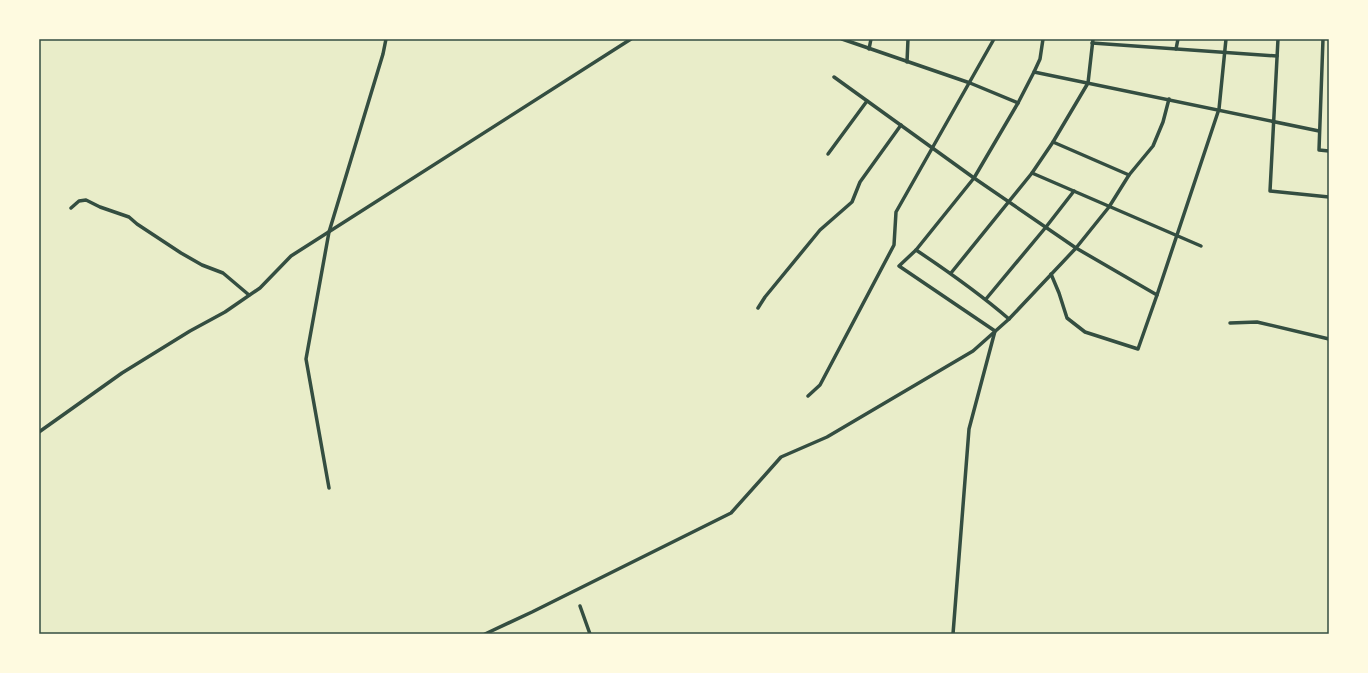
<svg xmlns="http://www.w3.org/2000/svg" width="1368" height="673" viewBox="0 0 1368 673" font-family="Figtree,sans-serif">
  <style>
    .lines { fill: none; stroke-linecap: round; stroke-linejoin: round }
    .minor { stroke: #344e41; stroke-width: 3.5 }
    .neatline { fill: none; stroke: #344e41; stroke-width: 1.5 }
  </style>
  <rect width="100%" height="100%" fill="#e9edc9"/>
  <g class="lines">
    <!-- minor -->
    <g class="minor">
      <polyline points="842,39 970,83 1018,103"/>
      <polyline points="1278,39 1270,191 1329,197"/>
      <polyline points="1323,39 1319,150 1329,151"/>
      <polyline points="1092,43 1277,56"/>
      <polyline points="869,49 871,39"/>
      <polyline points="1176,49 1178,39"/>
      <polyline points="907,62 908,39"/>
      <polyline points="1034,72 1319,131"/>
      <polyline points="834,77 974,178 1076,248 1157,295 1138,349 1085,332 1067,318 1059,293 1051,274"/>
      <polyline points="1053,142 1129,175"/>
      <polyline points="828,154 867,101"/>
      <polyline points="1032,173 1201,246"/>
      <polyline points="71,208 79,201 86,200 100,207 129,217 137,224 181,253 202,265 223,273 249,295"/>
      <path d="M916 250C949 272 980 294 1009 319"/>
      <polyline points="951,273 1032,173 1053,142 1088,83 1093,39"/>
      <polyline points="1157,295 1219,109 1226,39"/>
      <polyline points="986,299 1046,227 1074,191"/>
      <polyline points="758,308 765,297 820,230 852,202 860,182 901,125"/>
      <polyline points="1230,323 1257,322 1329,339"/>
      <polyline points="808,396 820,385 894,245 896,212 994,39"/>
      <polyline points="39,432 122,373 190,331 225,312 260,288 291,256 631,39"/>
      <polyline points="329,488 306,359 329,232 383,54 386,39"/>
      <polyline points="580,606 590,634"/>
      <polyline points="485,634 532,612 731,513 781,457 827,437 973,351 1009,319 1076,248 1109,207 1129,175 1153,146 1163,122 1169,99"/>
      <polyline points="953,634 969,429 995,331 899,266 916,250 974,178 1018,103 1034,72 1040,59 1043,39"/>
    </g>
  </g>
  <!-- border -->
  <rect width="1368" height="673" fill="none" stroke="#fefae0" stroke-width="80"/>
  <rect x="40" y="40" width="1288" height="593" class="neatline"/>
</svg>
